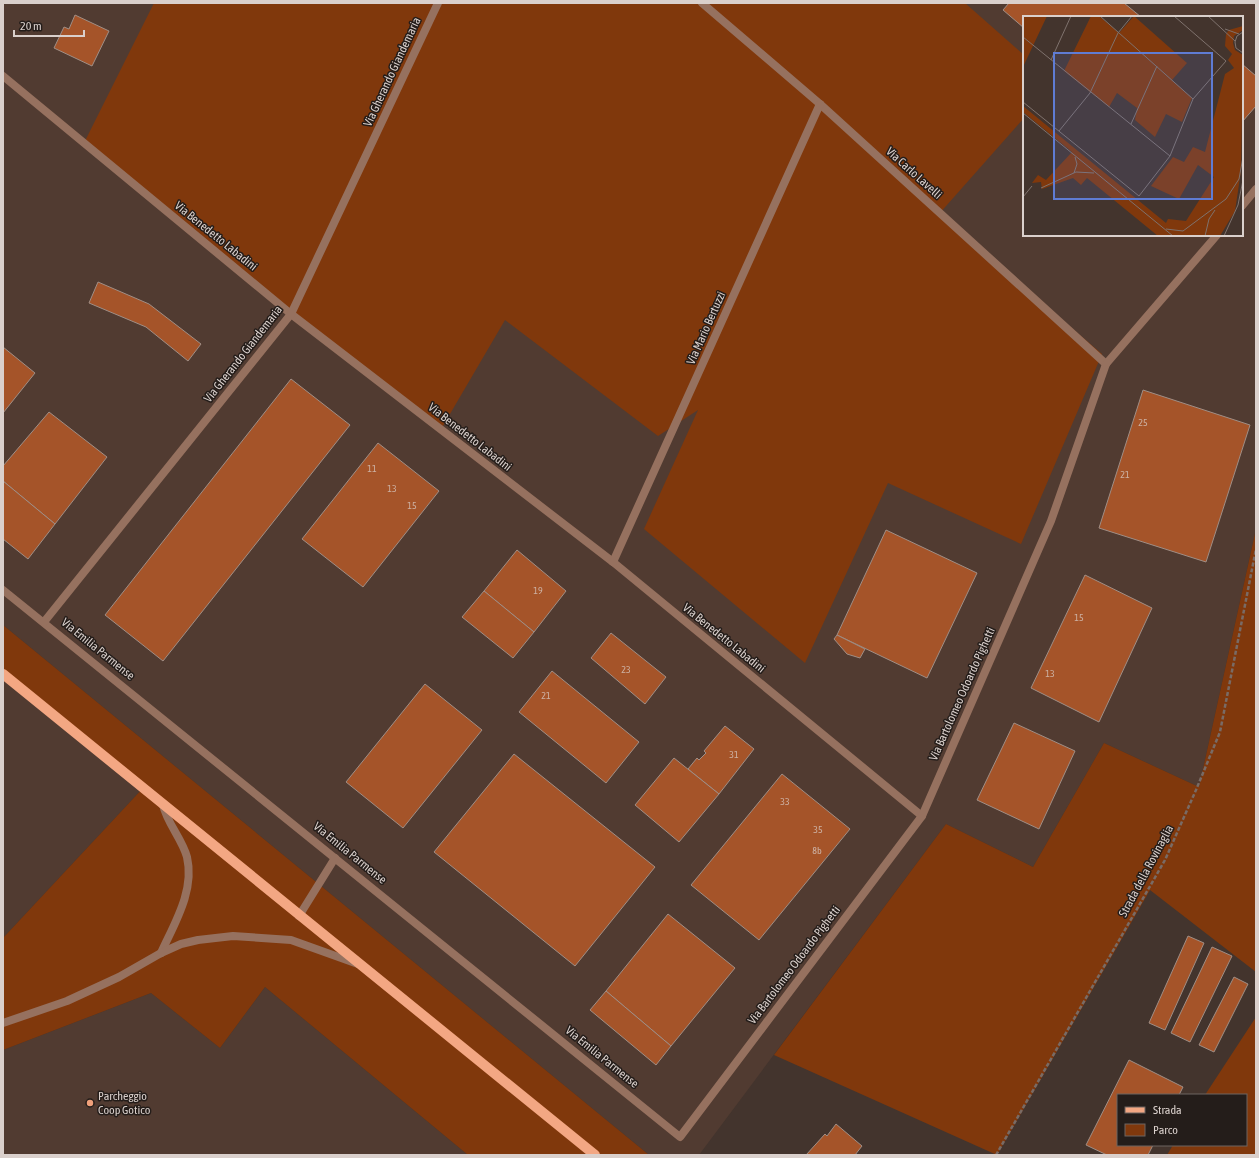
<svg xmlns="http://www.w3.org/2000/svg" width="1259" height="1158" viewBox="0 0 1259 1158" font-family="'Asap Condensed',sans-serif">
  <style>
    .built { fill: #513b31; fill-rule: evenodd }
    .green { fill: #80380c }
    .building { fill: #a55429; stroke: #a08e85 }
    .lines { fill: none; stroke-linecap: round; stroke-linejoin: round }
    .path { stroke: #796b65; stroke-width: 2.5; stroke-dasharray: 4 2; stroke-linecap: butt }
    .street { stroke: #96715f; stroke-width: 8 }
    .primary { stroke: #f3a783; stroke-width: 10 }
    .poi-dot { fill: #f1a17b; stroke: #241d1a; stroke-width: 1.5 }
    .labels { text-anchor: middle; dominant-baseline: central; stroke-width: 3; stroke-linejoin: round; paint-order: stroke }
    .number-label { font-size: 10px; fill: #cdb1a3 }
    .street-label { font-size: 12px; fill: #dad0cc; stroke: #241d1a }
    .poi-label { font-size: 12px; fill: #dad0cc; stroke: #241d1a; text-anchor: start }
    .inset-road { fill: none; stroke: #7f726d; stroke-width: 1 }
    .view { fill: #5f7cd4; fill-opacity: 0.15; stroke: #5f7cd4; stroke-width: 2 }
    .inset-edge { fill: none; stroke: #dad0cc; stroke-width: 2 }
  </style>
  <rect width="100%" height="100%" fill="#43342d"/>
  <!-- built -->
  <g class="built">
    <path d="M3 3H1256V529L1199 787 1104 743 1033 867 946 824 699 1155H649L3 625ZM1024 17H1242V235H1024Z"/>
    <polygon points="3,670 144,787 3,938"/>
    <polygon points="265,987 468,1155 3,1155 3,1050 151,993 220,1048"/>
  </g>
  <!-- green -->
  <g class="green">
    <polygon points="154,3 965,3 1024,55 1024,118 939,214 1102,354 1021,544 888,483 805,663 644,529 698,410 658,436 505,320 440,431 84,143"/>
    <polygon points="1256,529 1256,972 1150,890 997,1155 774,1055 946,824 1033,867 1104,743 1199,787"/>
    <polygon points="3,625 649,1155 468,1155 265,987 220,1048 151,993 3,1050 3,938 144,787 3,670"/>
    <polygon points="1256,1017 1256,1155 1167,1155 1173,1145 1246,1145 1246,1095 1205,1095"/>
  </g>
  <!-- building -->
  <g class="building">
    <polygon points="1009,3 1124,3 1141,17 1024,17 1024,28 1003,10"/>
    <polygon points="75,15 109,31 92,66 54,48 64,27 69,29"/>
    <polygon points="1242,64 1256,76 1256,106 1242,122"/>
    <polygon points="98,282 149,304 201,344 188,361 146,327 89,303"/>
    <polygon points="3,347 35,373 3,413"/>
    <polygon points="291,379 350,425 163,661 105,615"/>
    <polygon points="1143,390 1250,425 1206,562 1099,528"/>
    <polygon points="49,412 107,457 55,524 3,481 3,466"/>
    <polygon points="378,443 439,491 363,587 302,539"/>
    <polygon points="3,481 55,524 28,559 3,539"/>
    <polygon points="886,530 977,573 927,678 837,635"/>
    <polygon points="517,550 566,591 534,632 484,591"/>
    <polygon points="1085,575 1152,608 1099,722 1031,688"/>
    <polygon points="484,591 534,632 513,658 462,617"/>
    <polygon points="611,633 666,677 645,704 591,658"/>
    <polygon points="837,635 865,649 860,658 847,654 834,639"/>
    <polygon points="552,671 639,742 606,783 519,712"/>
    <polygon points="425,684 482,730 403,828 346,782"/>
    <polygon points="1014,723 1075,751 1039,829 977,800"/>
    <polygon points="725,726 754,749 719,794 688,769 697,758 699,760 706,753 704,751"/>
    <polygon points="514,754 655,867 575,966 434,852"/>
    <polygon points="674,758 719,794 679,842 635,805"/>
    <polygon points="782,774 850,829 759,940 691,885"/>
    <polygon points="668,914 735,968 671,1046 606,991"/>
    <polygon points="1188,936 1204,943 1165,1030 1149,1023"/>
    <polygon points="1212,947 1232,956 1190,1042 1171,1033"/>
    <polygon points="1234,977 1248,984 1214,1052 1199,1045"/>
    <polygon points="606,991 671,1046 656,1065 590,1010"/>
    <polygon points="1129,1060 1183,1087 1179,1095 1118,1095 1118,1145 1153,1145 1148,1155 1107,1155 1086,1145"/>
    <polygon points="836,1124 862,1146 855,1155 806,1155 825,1134 827,1136"/>
  </g>
  <g class="lines">
    <!-- path -->
    <polyline class="path" points="996,1155 1165,860 1196,790 1220,732 1256,549"/>
    <!-- street -->
    <g class="street">
      <polyline points="702,3 820,104 1106,364"/>
      <polyline points="3,76 291,314 613,562 922,816"/>
      <polyline points="1242,206 1256,189"/>
      <polyline points="613,562 820,104"/>
      <polyline points="3,590 680,1137 922,816 1051,521 1106,364 1217,235"/>
      <polyline points="44,622 291,314 438,3"/>
      <polyline points="299,916 335,858"/>
      <path d="M161 953C174 924 195 891 187 857 182 839 167 823 163 805"/>
      <polyline points="3,1023 67,1001 119,977 161,953 181,944 198,940 233,936 291,940 358,964"/>
    </g>
    <!-- primary -->
    <polyline class="primary" points="3,674 595,1155"/>
  </g>
  <!-- markers -->
  <circle class="poi-dot" cx="90" cy="1103" r="4"/>
  <g class="labels">
    <!-- number labels -->
    <g class="number-label">
      <text x="1143" y="422">25</text>
      <text x="372" y="468">11</text>
      <text x="1125" y="474">21</text>
      <text x="392" y="488">13</text>
      <text x="412" y="505">15</text>
      <text x="538" y="590">19</text>
      <text x="1079" y="617">15</text>
      <text x="626" y="669">23</text>
      <text x="1050" y="673">13</text>
      <text x="546" y="695">21</text>
      <text x="734" y="754">31</text>
      <text x="785" y="801">33</text>
      <text x="818" y="829">35</text>
      <text x="817" y="850">8b</text>
    </g>
    <!-- street labels -->
    <g class="street-label">
      <text transform="translate(392 72) rotate(-65)">Via Gherando Giandemaria</text>
      <text transform="translate(914 173) rotate(42)">Via Carlo Lavelli</text>
      <text transform="translate(216 236) rotate(39)">Via Benedetto Labadini</text>
      <text transform="translate(706 328) rotate(-66)">Via Mario Bertuzzi</text>
      <text transform="translate(243 354) rotate(-52)">Via Gherando Giandemaria</text>
      <text transform="translate(470 437) rotate(38)">Via Benedetto Labadini</text>
      <text transform="translate(724 638) rotate(39)">Via Benedetto Labadini</text>
      <text transform="translate(98 649) rotate(39)">Via Emilia Parmense</text>
      <text transform="translate(962 694) rotate(-66)">Via Bartolomeo Odoardo Pighetti</text>
      <text transform="translate(350 853) rotate(39)">Via Emilia Parmense</text>
      <text transform="translate(1146 871) rotate(-62)">Strada della Rovinaglia</text>
      <text transform="translate(794 965) rotate(-53)">Via Bartolomeo Odoardo Pighetti</text>
      <text transform="translate(602 1057) rotate(39)">Via Emilia Parmense</text>
    </g>
    <!-- poi labels -->
    <g class="poi-label">
      <text x="98" y="1096">Parcheggio<tspan x="98" dy="14">Coop Gotico</tspan></text>
    </g>
  </g>
  <!-- overview -->
  <g transform="translate(1023 16)">
    <rect width="220" height="220" fill="#43342d"/>
    <path d="M0 0H24L0 51ZM68 0H76L96 17 111 0 164 47 149 64 169 82 159 106 143 98 132 121 112 104 114 92 94 77 86 91 41 55ZM220 10V14L211 20 210 27 212 34 220 39 218 155 212 195 197 220H135L64 162 58 169 50 162 19 173 18 166 9 167 15 159 23 164 49 136 0 96V90L143 207 145 203 163 205 191 161 175 149 156 183 128 170 150 141 161 146 170 131 182 136 202 58 211 52 205 44 209 38 202 30 203 18 206 14Z" fill="#80380c"/>
    <path class="inset-road" d="M77 0 170 83M185 0 212 25M202 13 216 18M220 16 214 20 212 26 213 32 220 37M0 21 147 140M28 44 48 0M0 86 116 180 147 140 170 83 203 45 151 0M0 97 150 220M108 108 134 50M36 115 67 77 95 17 109 0M51 157 54 148 52 141M18 172 53 156 71 157M0 181 9 170M143 213 160 215 203 183 216 163 220 141M182 220 186 203 192 194M201 220 215 189 220 164"/>
    <path class="view" d="M31 37H189V183H31Z"/>
    <rect width="220" height="220" class="inset-edge"/>
  </g>
  <!-- border -->
  <rect width="1259" height="1158" fill="none" stroke="#dad0cc" stroke-width="8"/>
  <!-- legend -->
  <rect x="1117" y="1094" width="130" height="52" fill="#241d1a" stroke="#6d6561"/>
  <rect x="1125" y="1107" width="20" height="6" fill="#f3a783" stroke="#6d6561"/>
  <text x="1153" y="1114" font-size="12" fill="#dad0cc">Strada</text>
  <rect x="1125" y="1124" width="20" height="12" fill="#80380c" stroke="#6d6561"/>
  <text x="1153" y="1134" font-size="12" fill="#dad0cc">Parco</text>
  <!-- scale -->
  <path d="M14 30v6h70v-6" fill="none" stroke="#dad0cc" stroke-width="2"/>
  <text x="20" y="30" font-size="12" fill="#dad0cc" stroke="#241d1a" stroke-width="3" paint-order="stroke">20 m</text>
</svg>
